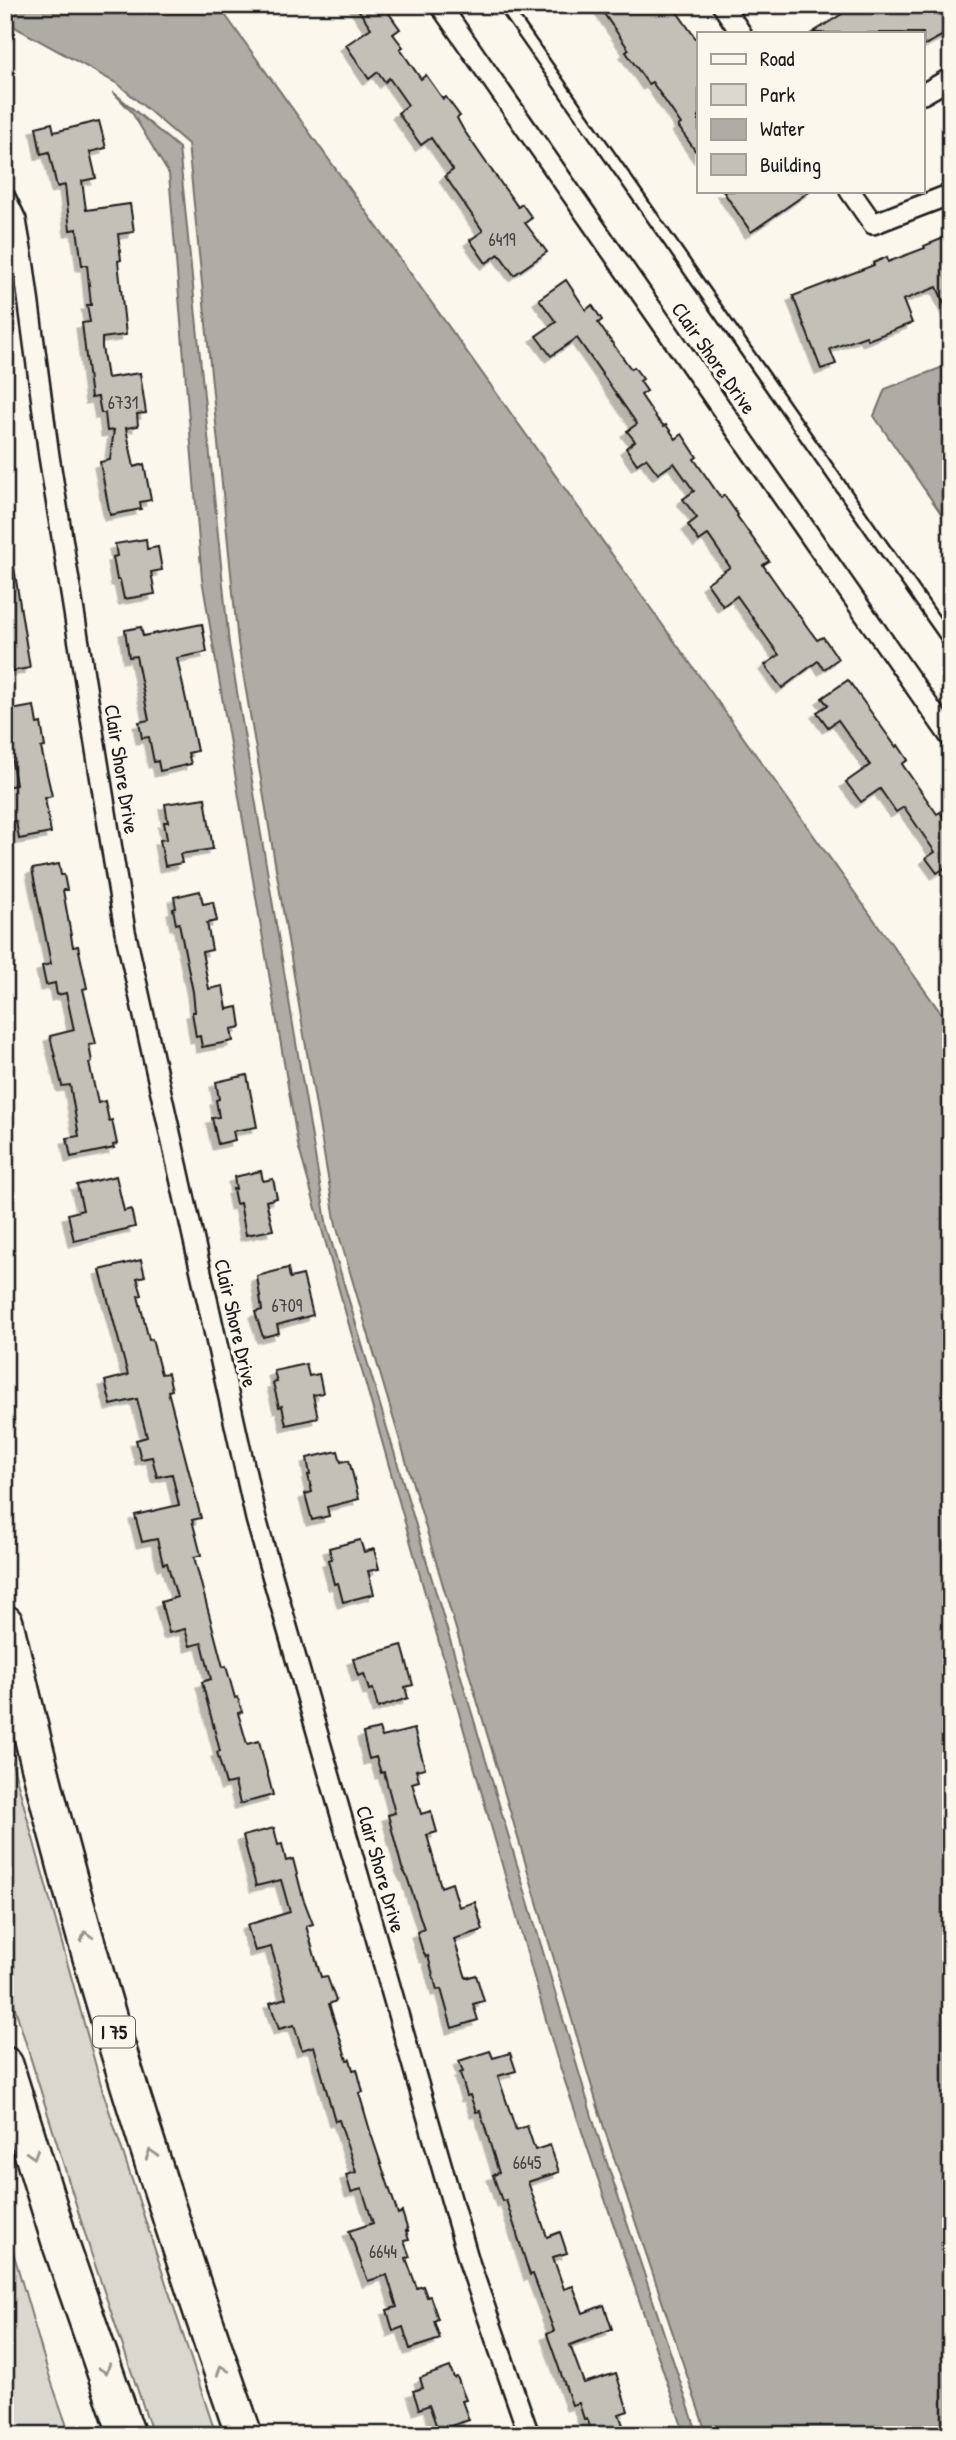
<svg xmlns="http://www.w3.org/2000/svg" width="956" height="2440" viewBox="0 0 956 2440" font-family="'Patrick Hand',sans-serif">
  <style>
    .green { fill: #dad7ce; stroke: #7b7a75; stroke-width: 2 }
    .water { fill: #afaca5; stroke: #74726e; stroke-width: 2 }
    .building { fill: #c3c0b8; stroke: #1c1c1c; stroke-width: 2; filter: url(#shadow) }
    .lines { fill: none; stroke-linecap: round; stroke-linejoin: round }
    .lane-casing { stroke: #1c1c1c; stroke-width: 15 }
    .street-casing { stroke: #1c1c1c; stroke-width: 24 }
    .highway-casing { stroke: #1c1c1c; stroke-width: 40 }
    .lane { stroke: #fbf7ec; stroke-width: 10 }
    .street { stroke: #fbf7ec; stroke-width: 19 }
    .highway { stroke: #fbf7ec; stroke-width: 35 }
    .oneway { stroke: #97948e }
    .labels { text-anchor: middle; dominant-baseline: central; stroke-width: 6; stroke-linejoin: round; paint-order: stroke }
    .number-label { font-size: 18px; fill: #464543 }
    .shield { fill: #fbf7ec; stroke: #5f5e5a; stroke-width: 2 }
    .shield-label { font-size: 19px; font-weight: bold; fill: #1c1c1c }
    .street-label { font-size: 21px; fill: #1c1c1c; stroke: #fbf7ec }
  </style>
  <defs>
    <filter id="shadow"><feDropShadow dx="-5.5" dy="5.5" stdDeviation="0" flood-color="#0004"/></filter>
  </defs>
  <rect width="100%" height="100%" fill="#fbf7ec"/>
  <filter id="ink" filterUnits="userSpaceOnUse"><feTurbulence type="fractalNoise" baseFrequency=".0143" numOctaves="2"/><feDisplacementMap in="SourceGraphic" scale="14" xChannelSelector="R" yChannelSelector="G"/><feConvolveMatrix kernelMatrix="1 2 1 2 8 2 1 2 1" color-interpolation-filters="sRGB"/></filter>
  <g filter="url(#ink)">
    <!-- green -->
    <g class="green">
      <polygon points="5,1737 103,2092 216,2435 153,2435 91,2253 11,1995 5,1975"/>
      <polygon points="5,2224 48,2372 70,2435 5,2435"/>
    </g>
    <!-- water -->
    <g class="water">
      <polygon points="5,5 218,5 951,1027 951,2435 707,2435 605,2131 336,1225 238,643 188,144 118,84 18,29 5,19"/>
      <polygon points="113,92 179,148 229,644 327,1227 597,2133 698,2435 685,2435 556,2055 298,1145 202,579 169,174 131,111"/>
      <polygon points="951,364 951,528 874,416 885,389"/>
    </g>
    <!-- building -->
    <g class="building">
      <polygon points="355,5 383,5 400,29 393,34 403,47 400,49 421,79 426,75 443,99 446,97 460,116 457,118 463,129 485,161 518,207 522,204 532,218 525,223 547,252 514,275 499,254 486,263 470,240 483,231 445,176 453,170 431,138 421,145 398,113 408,105 389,78 385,82 378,72 369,79 346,45 371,28"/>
      <polygon points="598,5 672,5 699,43 699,156 678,126 681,124 652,82 648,84 626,52 629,50"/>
      <polygon points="856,5 944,5 951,17 951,31 923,46 923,33 812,33"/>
      <polygon points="99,121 106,148 90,152 96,178 82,181 86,210 130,204 134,232 118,234 121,260 118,261 126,335 102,338 102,347 107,378 140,373 146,413 137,414 138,426 126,428 134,467 144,464 151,500 140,502 141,509 110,515 100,462 110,460 114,430 107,431 105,413 101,413 98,397 91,398 82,323 90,322 87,305 91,305 87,265 82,265 77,229 70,230 65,185 57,187 49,152 41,154 36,127 52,123 54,132"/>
      <polygon points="723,191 810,191 751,232"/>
      <polygon points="951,235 951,319 937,287 903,300 912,323 868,340 866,336 830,349 836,364 821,369 793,296 874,265 873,263 887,257 888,262 925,248 924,246"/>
      <polygon points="566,280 586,310 592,305 602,320 598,323 631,369 634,367 643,379 640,381 647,391 641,395 658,420 664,426 666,425 676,439 682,434 697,457 694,459 721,498 724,495 738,515 737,516 769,561 763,565 789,602 817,640 823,637 833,651 838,659 824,669 818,661 782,688 765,665 779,655 737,596 723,606 707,583 730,567 708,535 699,541 688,525 697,518 683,499 694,491 674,463 658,474 646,458 637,464 626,448 635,441 627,431 637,424 577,338 551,356 536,336 556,322 539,299"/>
      <polygon points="146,539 147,549 158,547 162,570 151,572 155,594 124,599 120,580 117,580 113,557 117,556 115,544"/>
      <polygon points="5,567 14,567 30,668 5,672"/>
      <polygon points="202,624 207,652 177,658 197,751 188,753 191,764 160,771 158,761 154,762 149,737 142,738 139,722 149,720 136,656 129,657 125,630 141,627 143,636"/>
      <polygon points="848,680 896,747 898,745 908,760 902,764 937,814 940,812 951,827 951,874 946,867 937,873 926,858 935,852 904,807 896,812 880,789 861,802 846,782 870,765 838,720 828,727 817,712 828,705 822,698"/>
      <polygon points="34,706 37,724 41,723 45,747 41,748 52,796 45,798 51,833 19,839 16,821 5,823 5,787 16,785 11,756 5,757 5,711"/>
      <polygon points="205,798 213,849 180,854 182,863 165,866 160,840 167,839 164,822 168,822 165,804"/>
      <polygon points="59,864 61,875 64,875 67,890 63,890 73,947 78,946 87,988 83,989 96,1044 89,1045 92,1062 89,1063 98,1103 105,1101 109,1121 112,1120 117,1144 113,1145 114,1148 71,1157 67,1138 79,1136 70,1085 62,1086 50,1036 74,1030 66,993 57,995 55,983 46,985 42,966 51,964 32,869"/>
      <polygon points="200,891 203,904 213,902 217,921 207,923 212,950 202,952 209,989 223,986 227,1009 238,1007 241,1027 231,1029 233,1041 202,1047 200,1036 196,1037 192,1012 195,1012 193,992 179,923 176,924 173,909 176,908 174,897"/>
      <polygon points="247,1075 257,1127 233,1131 235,1140 218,1144 212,1118 219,1117 216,1100 219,1099 216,1082"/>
      <polygon points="261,1171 263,1181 273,1179 277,1198 266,1201 273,1230 246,1235 240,1203 236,1204 233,1189 236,1189 234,1177"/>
      <polygon points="116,1176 124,1211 131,1209 135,1227 74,1241 68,1214 83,1210 77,1185"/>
      <polygon points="141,1260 145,1276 137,1278 142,1295 138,1296 149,1340 152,1339 161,1374 168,1373 172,1390 168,1391 201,1518 192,1520 201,1555 194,1557 223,1667 226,1666 235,1698 238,1697 242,1712 238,1713 247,1744 259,1741 273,1795 240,1804 235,1782 226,1784 217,1752 220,1751 202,1682 211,1679 202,1643 190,1646 185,1629 169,1633 161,1602 177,1597 167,1563 163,1564 157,1539 142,1542 135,1515 179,1505 172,1474 157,1477 152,1457 141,1459 136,1440 147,1437 137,1399 111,1405 105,1381 128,1375 100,1270"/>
      <polygon points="288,1268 290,1278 303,1275 313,1315 277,1325 279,1333 263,1337 255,1312 262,1310 257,1276"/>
      <polygon points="306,1364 309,1376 319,1374 323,1393 313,1395 318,1418 286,1425 282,1406 279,1407 273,1383 277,1382 274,1371"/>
      <polygon points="338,1451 341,1462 349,1460 359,1499 327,1507 329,1516 312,1520 305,1494 312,1492 308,1475 310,1475 307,1458"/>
      <polygon points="360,1540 364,1552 374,1549 379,1569 368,1571 374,1594 343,1602 338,1583 334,1584 328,1560 332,1559 329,1548"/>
      <polygon points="402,1645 413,1685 405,1687 408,1698 378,1708 373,1689 369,1690 364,1674 358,1676 353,1659"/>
      <polygon points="379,1729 382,1737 414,1729 425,1768 416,1770 419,1781 412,1783 421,1814 431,1811 437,1832 427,1835 441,1887 452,1883 459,1907 475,1902 483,1930 454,1939 466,1978 476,1975 484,2001 473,2004 478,2020 452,2028 441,1989 437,1990 428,1956 426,1957 422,1949 417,1932 424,1929 407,1877 402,1868 388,1815 395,1813 384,1772 381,1773 376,1757 369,1759 365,1742 363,1733"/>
      <polygon points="274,1828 278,1845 282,1844 286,1861 293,1859 303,1898 313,1924 306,1926 321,1977 327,1976 336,2001 329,2004 347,2060 350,2059 353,2070 357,2069 363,2092 359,2093 371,2134 398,2214 402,2212 408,2231 406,2231 409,2240 404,2241 410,2257 406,2258 417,2288 423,2286 427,2297 430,2296 438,2319 434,2321 440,2339 410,2349 403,2327 393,2331 387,2310 397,2307 387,2275 368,2281 349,2231 373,2223 362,2189 351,2192 346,2175 356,2172 339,2120 335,2121 314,2046 302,2050 294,2025 279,2029 270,2003 286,1998 271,1947 255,1951 247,1925 290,1912 281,1880 256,1886 243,1836"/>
      <polygon points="490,2051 493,2058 510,2053 516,2071 498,2076 516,2130 527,2126 535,2150 550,2145 559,2172 528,2182 547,2237 560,2232 567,2253 553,2257 564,2289 573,2286 583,2313 604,2305 612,2329 570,2345 584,2383 616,2373 628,2411 619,2414 623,2425 595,2435 593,2435 587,2418 584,2419 579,2403 572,2405 547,2334 554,2331 533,2274 530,2275 506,2200 502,2201 493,2175 499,2173 480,2111 476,2112 470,2095 467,2096 460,2073 463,2072 459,2061"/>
      <polygon points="450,2367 454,2378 457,2377 466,2400 462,2401 469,2420 438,2430 429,2405 419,2409 413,2391 423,2388 420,2378"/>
    </g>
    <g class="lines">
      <defs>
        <polyline id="lane" points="504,5 951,644"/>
        <g id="street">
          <polyline points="440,5 951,738"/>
          <polyline points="722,5 741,33"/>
          <polyline points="923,94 951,78"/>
          <polyline points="850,191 873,224 951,194"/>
          <polyline points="5,197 16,220 24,267 49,456 125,931 256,1519 470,2265 529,2435"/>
        </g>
        <g id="highway">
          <path d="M5 1623C22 1693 38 1764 57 1834 110 2036 175 2237 244 2435"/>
          <polyline points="5,2065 61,2245 127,2435"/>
        </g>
      </defs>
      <!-- lane casing -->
      <use href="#lane" class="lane-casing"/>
      <!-- street casing -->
      <use href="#street" class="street-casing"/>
      <!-- highway casing -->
      <use href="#highway" class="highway-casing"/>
      <!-- lane -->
      <use href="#lane" class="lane"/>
      <!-- street -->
      <use href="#street" class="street"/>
      <!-- highway -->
      <use href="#highway" class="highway"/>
    </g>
    <!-- one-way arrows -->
    <defs><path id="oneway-chevron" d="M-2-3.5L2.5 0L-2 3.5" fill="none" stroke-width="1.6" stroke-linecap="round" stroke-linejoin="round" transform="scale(1.75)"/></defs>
    <g class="oneway">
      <use href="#oneway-chevron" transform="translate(86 1936) rotate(-106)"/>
      <use href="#oneway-chevron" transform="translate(33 2154) rotate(73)"/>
      <use href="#oneway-chevron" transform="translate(151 2154) rotate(-108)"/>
      <use href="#oneway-chevron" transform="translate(105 2369) rotate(71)"/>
      <use href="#oneway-chevron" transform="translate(222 2370) rotate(-109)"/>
    </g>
  </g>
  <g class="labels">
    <!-- number labels -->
    <g class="number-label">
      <text x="502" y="239">6419</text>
      <text x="123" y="402">6731</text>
      <text x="287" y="1305">6709</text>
      <text x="527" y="2162">6645</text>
      <text x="383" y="2251">6644</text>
    </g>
    <!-- shield labels -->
    <rect class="shield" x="93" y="2016.5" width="42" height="31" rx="5"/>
    <g class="shield-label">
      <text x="114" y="2032">I 75</text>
    </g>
    <!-- street labels -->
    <g class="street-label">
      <text transform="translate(714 358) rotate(55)">Clair Shore Drive</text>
      <text transform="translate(122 769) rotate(81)">Clair Shore Drive</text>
      <text transform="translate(236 1323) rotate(77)">Clair Shore Drive</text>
      <text transform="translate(381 1869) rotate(74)">Clair Shore Drive</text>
    </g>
  </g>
  <!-- margin -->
  <rect width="956" height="2440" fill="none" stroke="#fbf7ec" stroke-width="28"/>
  <rect x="14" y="14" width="928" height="2412" fill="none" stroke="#1c1c1c" stroke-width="2.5" filter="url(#ink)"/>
  <!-- legend -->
  <rect x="697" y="32" width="228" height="161" fill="#fbf7ec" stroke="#a29f99" stroke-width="2"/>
  <rect x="711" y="54" width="35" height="10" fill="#fbf7ec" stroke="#a29f99" stroke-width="2"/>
  <text x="760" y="66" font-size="21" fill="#1c1c1c">Road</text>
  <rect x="711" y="84" width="35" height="21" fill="#dad7ce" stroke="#a29f99" stroke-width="2"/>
  <text x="760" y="102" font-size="21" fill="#1c1c1c">Park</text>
  <rect x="711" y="119" width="35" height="21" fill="#afaca5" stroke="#a29f99" stroke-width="2"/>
  <text x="760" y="136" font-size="21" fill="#1c1c1c">Water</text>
  <rect x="711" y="154" width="35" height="21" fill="#c3c0b8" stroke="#a29f99" stroke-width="2"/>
  <text x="760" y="172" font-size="21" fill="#1c1c1c">Building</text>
</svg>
